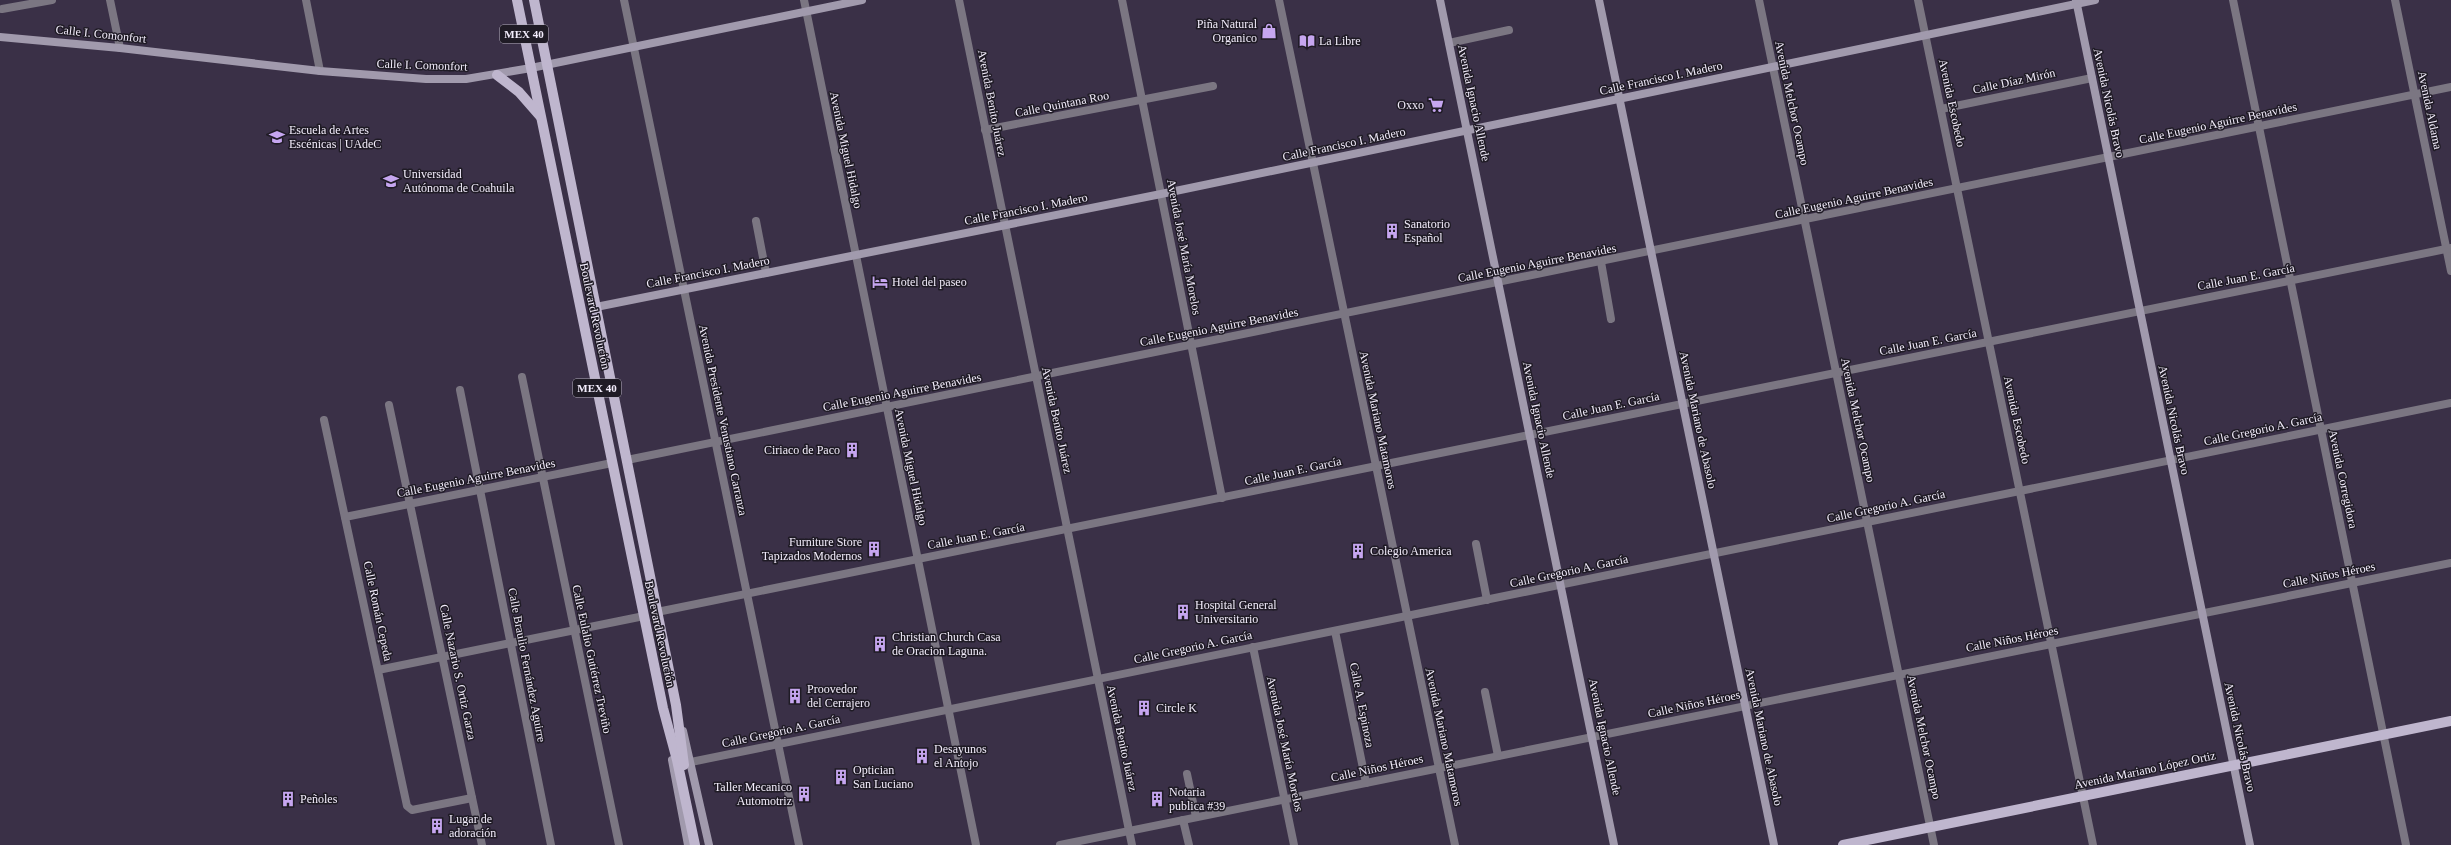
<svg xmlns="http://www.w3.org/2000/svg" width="2451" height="845" viewBox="0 0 2451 845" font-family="Georgia,serif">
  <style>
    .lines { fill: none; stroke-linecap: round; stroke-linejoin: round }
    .street { stroke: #7b7682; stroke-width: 8 }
    .secondary { stroke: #a19aad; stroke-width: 8 }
    .primary { stroke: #bfb6ce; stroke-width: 10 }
    .labels { text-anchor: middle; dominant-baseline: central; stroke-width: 3; stroke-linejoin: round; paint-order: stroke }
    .shield { fill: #1f1b25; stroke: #b3aebc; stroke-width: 1 }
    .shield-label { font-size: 11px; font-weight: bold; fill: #f3edfc }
    .poi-label { font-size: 12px; fill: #f3edfc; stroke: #1f1b25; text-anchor: start }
    .street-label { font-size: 12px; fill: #f3edfc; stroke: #1f1b25 }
  </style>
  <rect width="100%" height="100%" fill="#3a3047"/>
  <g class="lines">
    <!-- street -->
    <g class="street">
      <polyline points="110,0 120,48"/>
      <polyline points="306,0 320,71"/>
      <polyline points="624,0 799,845"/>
      <polyline points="804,0 976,845"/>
      <polyline points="959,0 1132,845"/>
      <polyline points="1122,0 1222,498"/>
      <polyline points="1279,0 1455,845"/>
      <polyline points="1759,0 1934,845"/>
      <polyline points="1918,0 2093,845"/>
      <polyline points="2233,0 2406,845"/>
      <polyline points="2395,0 2451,271"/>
      <polyline points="2,9 52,0"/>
      <polyline points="1449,43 1509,30"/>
      <polyline points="1941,109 2092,78"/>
      <polyline points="985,130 1213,86"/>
      <polyline points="756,221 766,273"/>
      <polyline points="1601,262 1611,319"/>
      <polyline points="522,377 619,845"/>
      <polyline points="460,390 551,845"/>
      <polyline points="389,405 482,845"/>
      <polyline points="324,420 407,806 412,810 472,798"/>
      <polyline points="627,460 2451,87"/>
      <polyline points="345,517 612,463"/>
      <polyline points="1476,544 1487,600"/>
      <polyline points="657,612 2451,248"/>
      <polyline points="1335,631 1366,783"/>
      <polyline points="1253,647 1294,845"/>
      <polyline points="378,670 644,616"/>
      <polyline points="1485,692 1498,756"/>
      <polyline points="691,762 2451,403"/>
      <polyline points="1187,774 1196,817"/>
      <polyline points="1183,820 1189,845"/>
      <polyline points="1060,845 2451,563"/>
    </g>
    <!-- secondary -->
    <g class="secondary">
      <polyline points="1440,0 1614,845"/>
      <polyline points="1599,0 1774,845"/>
      <polyline points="2076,0 2250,845"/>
      <polyline points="0,37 120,48 320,71 426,79 466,79 531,68 862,0"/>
      <polyline points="596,307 1161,194 2095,0"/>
      <polyline points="683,731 709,845"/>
      <polyline points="672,760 688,845"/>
    </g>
    <!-- primary -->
    <g class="primary">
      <polyline points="517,0 663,708 677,760 695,845"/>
      <polyline points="534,0 676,705 684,765"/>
      <polyline points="497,75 519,92 540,116"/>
      <polyline points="1843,845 2451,721"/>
    </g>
  </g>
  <!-- icons -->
  <defs>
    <symbol id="shop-bare" viewBox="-9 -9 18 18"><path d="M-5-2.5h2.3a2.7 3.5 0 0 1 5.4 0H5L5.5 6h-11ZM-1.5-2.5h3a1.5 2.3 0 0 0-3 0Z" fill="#c6a6f0" stroke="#1f1b25" stroke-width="2.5" paint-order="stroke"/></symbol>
    <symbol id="library-bare" viewBox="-9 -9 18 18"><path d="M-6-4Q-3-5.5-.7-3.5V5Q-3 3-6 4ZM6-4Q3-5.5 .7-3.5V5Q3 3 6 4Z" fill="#c6a6f0" stroke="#1f1b25" stroke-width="2.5" paint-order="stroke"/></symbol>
    <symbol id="supermarket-bare" viewBox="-9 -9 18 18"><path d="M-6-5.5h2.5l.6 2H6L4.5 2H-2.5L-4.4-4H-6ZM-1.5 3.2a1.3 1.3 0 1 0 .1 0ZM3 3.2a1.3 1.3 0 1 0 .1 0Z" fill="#c6a6f0" stroke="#1f1b25" stroke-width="2.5" paint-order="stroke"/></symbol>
    <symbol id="university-bare" viewBox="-9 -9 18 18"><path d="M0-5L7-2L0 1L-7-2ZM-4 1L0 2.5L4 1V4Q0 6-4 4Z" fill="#c6a6f0" stroke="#1f1b25" stroke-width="2.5" paint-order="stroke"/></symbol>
    <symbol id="building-bare" viewBox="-9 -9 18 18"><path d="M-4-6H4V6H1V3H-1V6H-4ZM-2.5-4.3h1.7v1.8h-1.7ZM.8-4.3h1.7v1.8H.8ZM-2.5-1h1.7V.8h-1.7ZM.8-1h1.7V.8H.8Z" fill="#c6a6f0" stroke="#1f1b25" stroke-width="2.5" paint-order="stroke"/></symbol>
    <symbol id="hotel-bare" viewBox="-9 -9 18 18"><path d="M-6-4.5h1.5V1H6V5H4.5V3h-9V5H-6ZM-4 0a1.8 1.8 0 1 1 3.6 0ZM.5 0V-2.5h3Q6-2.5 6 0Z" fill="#c6a6f0" stroke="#1f1b25" stroke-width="2.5" paint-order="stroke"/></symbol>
  </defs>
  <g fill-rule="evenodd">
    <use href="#shop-bare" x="1258" y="20" width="22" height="22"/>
    <use href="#library-bare" x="1296" y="30" width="22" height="22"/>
    <use href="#supermarket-bare" x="1425" y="94" width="22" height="22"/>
    <use href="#university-bare" x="266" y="126" width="22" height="22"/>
    <use href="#university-bare" x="380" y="170" width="22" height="22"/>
    <use href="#building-bare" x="1381" y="220" width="22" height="22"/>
    <use href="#hotel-bare" x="869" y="271" width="22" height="22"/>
    <use href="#building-bare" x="841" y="439" width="22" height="22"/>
    <use href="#building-bare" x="863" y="538" width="22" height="22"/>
    <use href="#building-bare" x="1347" y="540" width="22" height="22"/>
    <use href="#building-bare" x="1172" y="601" width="22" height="22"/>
    <use href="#building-bare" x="869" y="633" width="22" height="22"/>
    <use href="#building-bare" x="784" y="685" width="22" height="22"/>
    <use href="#building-bare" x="1133" y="697" width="22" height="22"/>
    <use href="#building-bare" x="911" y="745" width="22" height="22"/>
    <use href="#building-bare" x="830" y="766" width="22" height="22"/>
    <use href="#building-bare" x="793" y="783" width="22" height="22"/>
    <use href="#building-bare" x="277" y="788" width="22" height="22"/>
    <use href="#building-bare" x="1146" y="788" width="22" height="22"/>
    <use href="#building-bare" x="426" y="815" width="22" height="22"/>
  </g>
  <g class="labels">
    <!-- shield labels -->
    <g class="shield">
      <rect x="500" y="25" width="48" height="18" rx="3"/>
      <rect x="573" y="379" width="48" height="18" rx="3"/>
    </g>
    <g class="shield-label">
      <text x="524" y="34">MEX 40</text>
      <text x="597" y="388">MEX 40</text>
    </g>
    <!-- poi labels -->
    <g class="poi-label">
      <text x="1257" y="24" text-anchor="end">Piña Natural<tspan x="1257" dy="14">Organico</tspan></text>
      <text x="1319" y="41">La Libre</text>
      <text x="1424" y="105" text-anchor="end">Oxxo</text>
      <text x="289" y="130">Escuela de Artes<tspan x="289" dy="14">Escénicas | UAdeC</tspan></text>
      <text x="403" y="174">Universidad<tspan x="403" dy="14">Autónoma de Coahuila</tspan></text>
      <text x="1404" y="224">Sanatorio<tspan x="1404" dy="14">Español</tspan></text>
      <text x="892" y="282">Hotel del paseo</text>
      <text x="840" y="450" text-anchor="end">Ciriaco de Paco</text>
      <text x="862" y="542" text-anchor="end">Furniture Store<tspan x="862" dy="14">Tapizados Modernos</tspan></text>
      <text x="1370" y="551">Colegio America</text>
      <text x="1195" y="605">Hospital General<tspan x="1195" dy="14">Universitario</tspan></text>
      <text x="892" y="637">Christian Church Casa<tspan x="892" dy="14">de Oracion Laguna.</tspan></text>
      <text x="807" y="689">Proovedor<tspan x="807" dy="14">del Cerrajero</tspan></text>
      <text x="1156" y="708">Circle K</text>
      <text x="934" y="749">Desayunos<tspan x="934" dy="14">el Antojo</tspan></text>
      <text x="853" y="770">Optician<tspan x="853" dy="14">San Luciano</tspan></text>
      <text x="792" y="787" text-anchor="end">Taller Mecanico<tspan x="792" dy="14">Automotriz</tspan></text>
      <text x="1169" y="792">Notaria<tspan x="1169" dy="14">publica #39</tspan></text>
      <text x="300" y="799">Peñoles</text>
      <text x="449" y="819">Lugar de<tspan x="449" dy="14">adoración</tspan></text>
    </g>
    <!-- street labels -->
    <g class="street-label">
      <text transform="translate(101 34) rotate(6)">Calle I. Comonfort</text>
      <text transform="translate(422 65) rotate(2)">Calle I. Comonfort</text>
      <text transform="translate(1661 78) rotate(-12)">Calle Francisco I. Madero</text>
      <text transform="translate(2014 81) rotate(-12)">Calle Díaz Mirón</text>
      <text transform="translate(992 103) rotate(79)">Avenida Benito Juárez</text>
      <text transform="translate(1474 103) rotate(78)">Avenida Ignacio Allende</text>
      <text transform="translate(1792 103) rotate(78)">Avenida Melchor Ocampo</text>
      <text transform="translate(1952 103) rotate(78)">Avenida Escobedo</text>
      <text transform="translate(2109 103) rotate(78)">Avenida Nicolás Bravo</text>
      <text transform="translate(1062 104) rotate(-11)">Calle Quintana Roo</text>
      <text transform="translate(2430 110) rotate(78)">Avenida Aldama</text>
      <text transform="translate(2218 123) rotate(-12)">Calle Eugenio Aguirre Benavides</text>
      <text transform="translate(1344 144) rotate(-12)">Calle Francisco I. Madero</text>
      <text transform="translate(846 150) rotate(78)">Avenida Miguel Hidalgo</text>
      <text transform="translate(1854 198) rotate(-12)">Calle Eugenio Aguirre Benavides</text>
      <text transform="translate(1026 209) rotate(-11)">Calle Francisco I. Madero</text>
      <text transform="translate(1184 247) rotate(79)">Avenida José María Morelos</text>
      <text transform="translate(1537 263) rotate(-11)">Calle Eugenio Aguirre Benavides</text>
      <text transform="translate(708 272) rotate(-11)">Calle Francisco I. Madero</text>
      <text transform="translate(2246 277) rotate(-11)">Calle Juan E. García</text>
      <text transform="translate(595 316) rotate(78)">Boulevard Revolución</text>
      <text transform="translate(1219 327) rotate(-11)">Calle Eugenio Aguirre Benavides</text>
      <text transform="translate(1928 342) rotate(-11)">Calle Juan E. García</text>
      <text transform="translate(902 392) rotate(-11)">Calle Eugenio Aguirre Benavides</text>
      <text transform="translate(1611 406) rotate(-12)">Calle Juan E. García</text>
      <text transform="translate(723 420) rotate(78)">Avenida Presidente Venustiano Carranza</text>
      <text transform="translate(1057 420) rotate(78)">Avenida Benito Juárez</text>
      <text transform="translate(1378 420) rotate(78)">Avenida Mariano Matamoros</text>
      <text transform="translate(1539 420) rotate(78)">Avenida Ignacio Allende</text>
      <text transform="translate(1698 420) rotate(78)">Avenida Mariano de Abasolo</text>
      <text transform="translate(1858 420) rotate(78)">Avenida Melchor Ocampo</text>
      <text transform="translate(2017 420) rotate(78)">Avenida Escobedo</text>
      <text transform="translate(2174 420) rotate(78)">Avenida Nicolás Bravo</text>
      <text transform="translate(2263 429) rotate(-12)">Calle Gregorio A. García</text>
      <text transform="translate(911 467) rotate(78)">Avenida Miguel Hidalgo</text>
      <text transform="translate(1293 471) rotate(-12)">Calle Juan E. García</text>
      <text transform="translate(476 478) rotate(-11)">Calle Eugenio Aguirre Benavides</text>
      <text transform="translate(2343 479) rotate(78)">Avenida Corregidora</text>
      <text transform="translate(1886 506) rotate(-12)">Calle Gregorio A. García</text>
      <text transform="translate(976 536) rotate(-11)">Calle Juan E. García</text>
      <text transform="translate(1569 571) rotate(-12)">Calle Gregorio A. García</text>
      <text transform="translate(2329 575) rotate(-11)">Calle Niños Héroes</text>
      <text transform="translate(378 611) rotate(78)">Calle Román Cepeda</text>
      <text transform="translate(660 634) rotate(78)">Boulevard Revolución</text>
      <text transform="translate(2012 639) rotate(-11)">Calle Niños Héroes</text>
      <text transform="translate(1193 647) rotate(-12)">Calle Gregorio A. García</text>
      <text transform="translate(592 659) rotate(78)">Calle Eulalio Gutiérrez Treviño</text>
      <text transform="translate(527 665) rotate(79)">Calle Braulio Fernández Aguirre</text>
      <text transform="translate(458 672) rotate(78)">Calle Nazario S. Ortiz Garza</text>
      <text transform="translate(1694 704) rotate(-12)">Calle Niños Héroes</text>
      <text transform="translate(1362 705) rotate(79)">Calle A. Espinoza</text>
      <text transform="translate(781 731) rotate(-12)">Calle Gregorio A. García</text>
      <text transform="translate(1444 737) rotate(78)">Avenida Mariano Matamoros</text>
      <text transform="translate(1605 737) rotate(78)">Avenida Ignacio Allende</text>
      <text transform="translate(1764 737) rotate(78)">Avenida Mariano de Abasolo</text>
      <text transform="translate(1924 737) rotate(78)">Avenida Melchor Ocampo</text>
      <text transform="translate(2240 737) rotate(78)">Avenida Nicolás Bravo</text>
      <text transform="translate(1122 738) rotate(78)">Avenida Benito Juárez</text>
      <text transform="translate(1285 744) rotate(78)">Avenida José María Morelos</text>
      <text transform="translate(1377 768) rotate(-12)">Calle Niños Héroes</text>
      <text transform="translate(2145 770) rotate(-12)">Avenida Mariano López Ortiz</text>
    </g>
  </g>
</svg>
